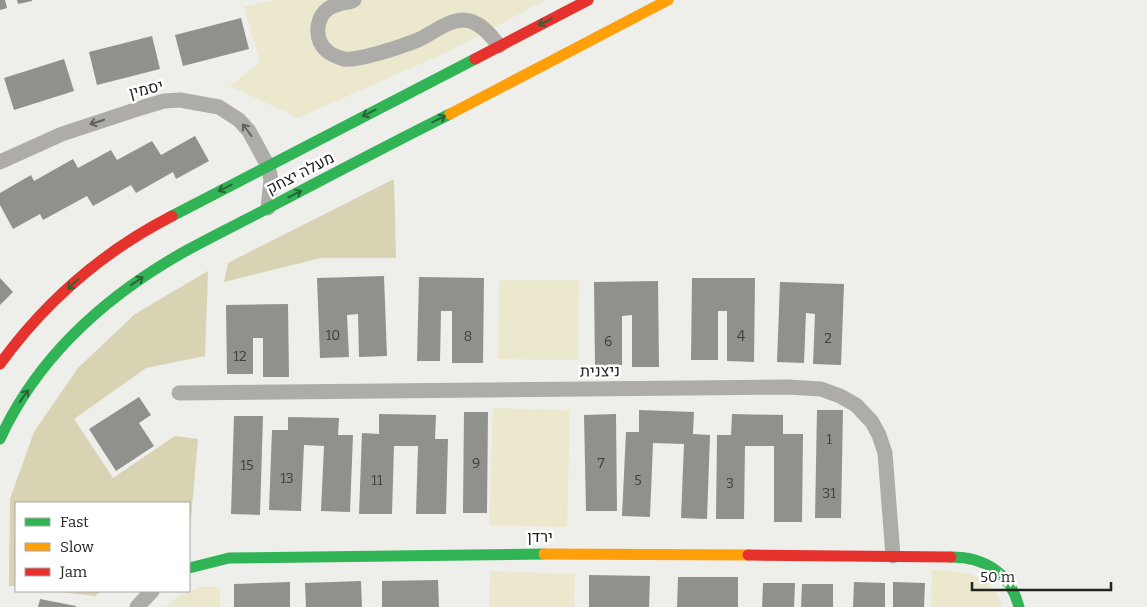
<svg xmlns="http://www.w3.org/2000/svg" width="1147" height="607" viewBox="0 0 1147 607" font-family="Bitter,Heebo,serif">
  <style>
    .green { fill: #ece8ce }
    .forest { fill: #d8d3b2 }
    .building { fill: #90908d }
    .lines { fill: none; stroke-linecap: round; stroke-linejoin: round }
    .street { stroke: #adaca9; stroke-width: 15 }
    .fast { stroke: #30b455; stroke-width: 11 }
    .slow { stroke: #ff9f0a; stroke-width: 11 }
    .jam { stroke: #e5322d; stroke-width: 11 }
    .oneway { stroke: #296438 }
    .oneway2 { stroke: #61615e }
    .labels { text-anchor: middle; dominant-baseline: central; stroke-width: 5; stroke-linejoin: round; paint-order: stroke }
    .number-label { font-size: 14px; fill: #3e3e3b }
    .street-label { font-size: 16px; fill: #232320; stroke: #fff }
  </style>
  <rect width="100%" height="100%" fill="#eeeeea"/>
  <!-- green -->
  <g class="green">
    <polygon points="273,0 546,0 447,52 298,118 230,86 260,62 244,7"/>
    <polygon points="499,280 579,280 578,360 498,359"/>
    <polygon points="493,408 570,410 567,527 489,525"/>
    <path d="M932 570C953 571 978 571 993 589 997 593 1000 601 1002 607H931Z"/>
    <polygon points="490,571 575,574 574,607 489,607"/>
    <polygon points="201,587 220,587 220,607 165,607 180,595"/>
  </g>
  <!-- forest -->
  <g class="forest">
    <polygon points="394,179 396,258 321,258 224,282 228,263"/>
    <polygon points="208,271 205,356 146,368 74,419 113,478 175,436 198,439 189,542 189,503 16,503 16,586 9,586 10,499 34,432 78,368 135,314"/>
    <polygon points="52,591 102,591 95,596"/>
  </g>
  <!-- building -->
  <g class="building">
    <polygon points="0,0 5,0 7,8 0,10"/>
    <polygon points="17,0 32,0 32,1 18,4"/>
    <polygon points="241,18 249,49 183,66 175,35"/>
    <polygon points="152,36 160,69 97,85 89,52"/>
    <polygon points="64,59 74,91 14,110 4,78"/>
    <polygon points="195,136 209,161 176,179 173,172 136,193 131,185 93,206 87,196 43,220 40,214 13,229 0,205 0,193 31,175 34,181 73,159 78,168 111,150 117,160 152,141 161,155"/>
    <polygon points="384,276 387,356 359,357 358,314 347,315 349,357 320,358 317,278"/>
    <polygon points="419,277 484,278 483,363 452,363 452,311 441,311 440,361 417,361"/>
    <polygon points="0,278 13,292 0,305"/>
    <polygon points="692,278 755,278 754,362 727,361 727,311 718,311 718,360 691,360"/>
    <polygon points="658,281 659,367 632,367 632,315 622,316 622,365 595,366 594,282"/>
    <polygon points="780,282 844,284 841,365 813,364 815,314 806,313 804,363 777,362"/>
    <polygon points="288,304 289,377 263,377 263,338 253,338 253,374 227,374 226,305"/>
    <polygon points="139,397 151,415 139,423 154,446 116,471 89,429"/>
    <polygon points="639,410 694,412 693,434 710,435 707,519 681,518 684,444 653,443 650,517 622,516 626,432 639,432"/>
    <polygon points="817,410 843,410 841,518 815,518"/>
    <polygon points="464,412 488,412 487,513 463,513"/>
    <polygon points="379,414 436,415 435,439 448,439 446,514 416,514 418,446 394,446 392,514 359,514 362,433 379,434"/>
    <polygon points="616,414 617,511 586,511 584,415"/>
    <polygon points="732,414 783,415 783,434 803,434 802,522 774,522 774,446 745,446 744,519 716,519 717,435 731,435"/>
    <polygon points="234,416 263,416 260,515 231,514"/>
    <polygon points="288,417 339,418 338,435 353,435 350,512 321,511 324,446 304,445 301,511 269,510 272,430 288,430"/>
    <polygon points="589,575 650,576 649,607 589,607"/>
    <polygon points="678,577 738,577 738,607 677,607"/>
    <polygon points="438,580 439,607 382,607 382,581"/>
    <polygon points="361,581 362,607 306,607 305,583"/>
    <polygon points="290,582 290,607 234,607 234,584"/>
    <polygon points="854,582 885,583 885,607 853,607"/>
    <polygon points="893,582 925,583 924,607 893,607"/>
    <polygon points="763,583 795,583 794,607 762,607"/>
    <polygon points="802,584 833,584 833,607 801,607"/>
    <polygon points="40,599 76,606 76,607 38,607"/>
  </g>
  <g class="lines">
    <!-- street -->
    <g class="street">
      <path d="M349 2 354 0C347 2 335 4 329 8 315 18 314 40 327 51 332 55 337 57 344 59 359 61 403 46 418 40 433 33 446 21 463 20 479 20 491 35 499 46"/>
      <polyline points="0,162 62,134 144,107 164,101 180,100 219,107 239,120 249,131 268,166 271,180 268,208"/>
      <polyline points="179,393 788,387 821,389 840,396 856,405 872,422 879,435 885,453 893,556"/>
      <polyline points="137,607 152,591"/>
    </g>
    <!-- fast -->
    <g class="fast">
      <polyline points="172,216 475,59"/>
      <path d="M0 439C37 358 105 297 182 253 211 237 242 222 272 206 331 175 390 144 450 114"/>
      <path d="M951 557C985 557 1010 573 1019 607"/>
      <polyline points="189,568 229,558 544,554"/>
    </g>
    <!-- slow -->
    <g class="slow">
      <polyline points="450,114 668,0"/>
      <polyline points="544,554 748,555"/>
    </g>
    <!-- jam -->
    <g class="jam">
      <polyline points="475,59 588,0"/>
      <path d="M0 364C45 302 104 251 172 216"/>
      <polyline points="748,555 951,557"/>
    </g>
  </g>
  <!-- one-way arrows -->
  <defs><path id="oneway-shaft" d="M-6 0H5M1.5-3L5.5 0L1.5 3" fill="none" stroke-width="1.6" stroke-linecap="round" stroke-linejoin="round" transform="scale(1.25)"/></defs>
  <g class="oneway">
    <use href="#oneway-shaft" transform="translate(545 22) rotate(153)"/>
    <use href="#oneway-shaft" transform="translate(369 113) rotate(153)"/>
    <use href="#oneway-shaft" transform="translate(439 119) rotate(-27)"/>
    <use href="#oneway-shaft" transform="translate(225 188) rotate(153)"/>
    <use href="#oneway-shaft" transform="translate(295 194) rotate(-27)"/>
    <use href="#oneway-shaft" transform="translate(137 281) rotate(-34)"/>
    <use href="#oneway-shaft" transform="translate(73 284) rotate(137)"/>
    <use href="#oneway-shaft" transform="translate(24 396) rotate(-55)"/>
  </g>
  <g class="oneway2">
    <use href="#oneway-shaft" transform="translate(97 122) rotate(162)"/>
    <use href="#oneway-shaft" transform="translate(247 130) rotate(-127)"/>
  </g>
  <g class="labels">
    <!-- number labels -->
    <g class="number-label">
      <text x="333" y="335">10</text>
      <text x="468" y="336">8</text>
      <text x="741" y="336">4</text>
      <text x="828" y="338">2</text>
      <text x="608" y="341">6</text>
      <text x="240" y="356">12</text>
      <text x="829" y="439">1</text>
      <text x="476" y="463">9</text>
      <text x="601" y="463">7</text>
      <text x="247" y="465">15</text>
      <text x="287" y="478">13</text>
      <text x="377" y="480">11</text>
      <text x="638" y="480">5</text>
      <text x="730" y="483">3</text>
      <text x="829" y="493">31</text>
    </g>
    <!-- street labels -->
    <g class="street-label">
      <text transform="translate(146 89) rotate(-14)">יסמין</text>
      <text transform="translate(300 173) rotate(-27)">מעלה יצחק</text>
      <text transform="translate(600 371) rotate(-1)">ניצנית</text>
      <text x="540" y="536">ירדן</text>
    </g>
  </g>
  <!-- legend -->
  <rect x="15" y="502" width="175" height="90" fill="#ffffff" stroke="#a7a7a6"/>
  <rect x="25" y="518" width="25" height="8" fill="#30b455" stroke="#a7a7a6"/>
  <text x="60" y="527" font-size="15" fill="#232320">Fast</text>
  <rect x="25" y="543" width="25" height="8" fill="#ff9f0a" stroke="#a7a7a6"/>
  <text x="60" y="552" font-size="15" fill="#232320">Slow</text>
  <rect x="25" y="568" width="25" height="8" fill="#e5322d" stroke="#a7a7a6"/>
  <text x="60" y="577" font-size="15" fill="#232320">Jam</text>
  <!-- scale -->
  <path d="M972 582v8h139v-8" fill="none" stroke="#232320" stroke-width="2.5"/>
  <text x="980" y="582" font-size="15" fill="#232320" stroke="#ffffff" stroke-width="4" paint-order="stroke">50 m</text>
</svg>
